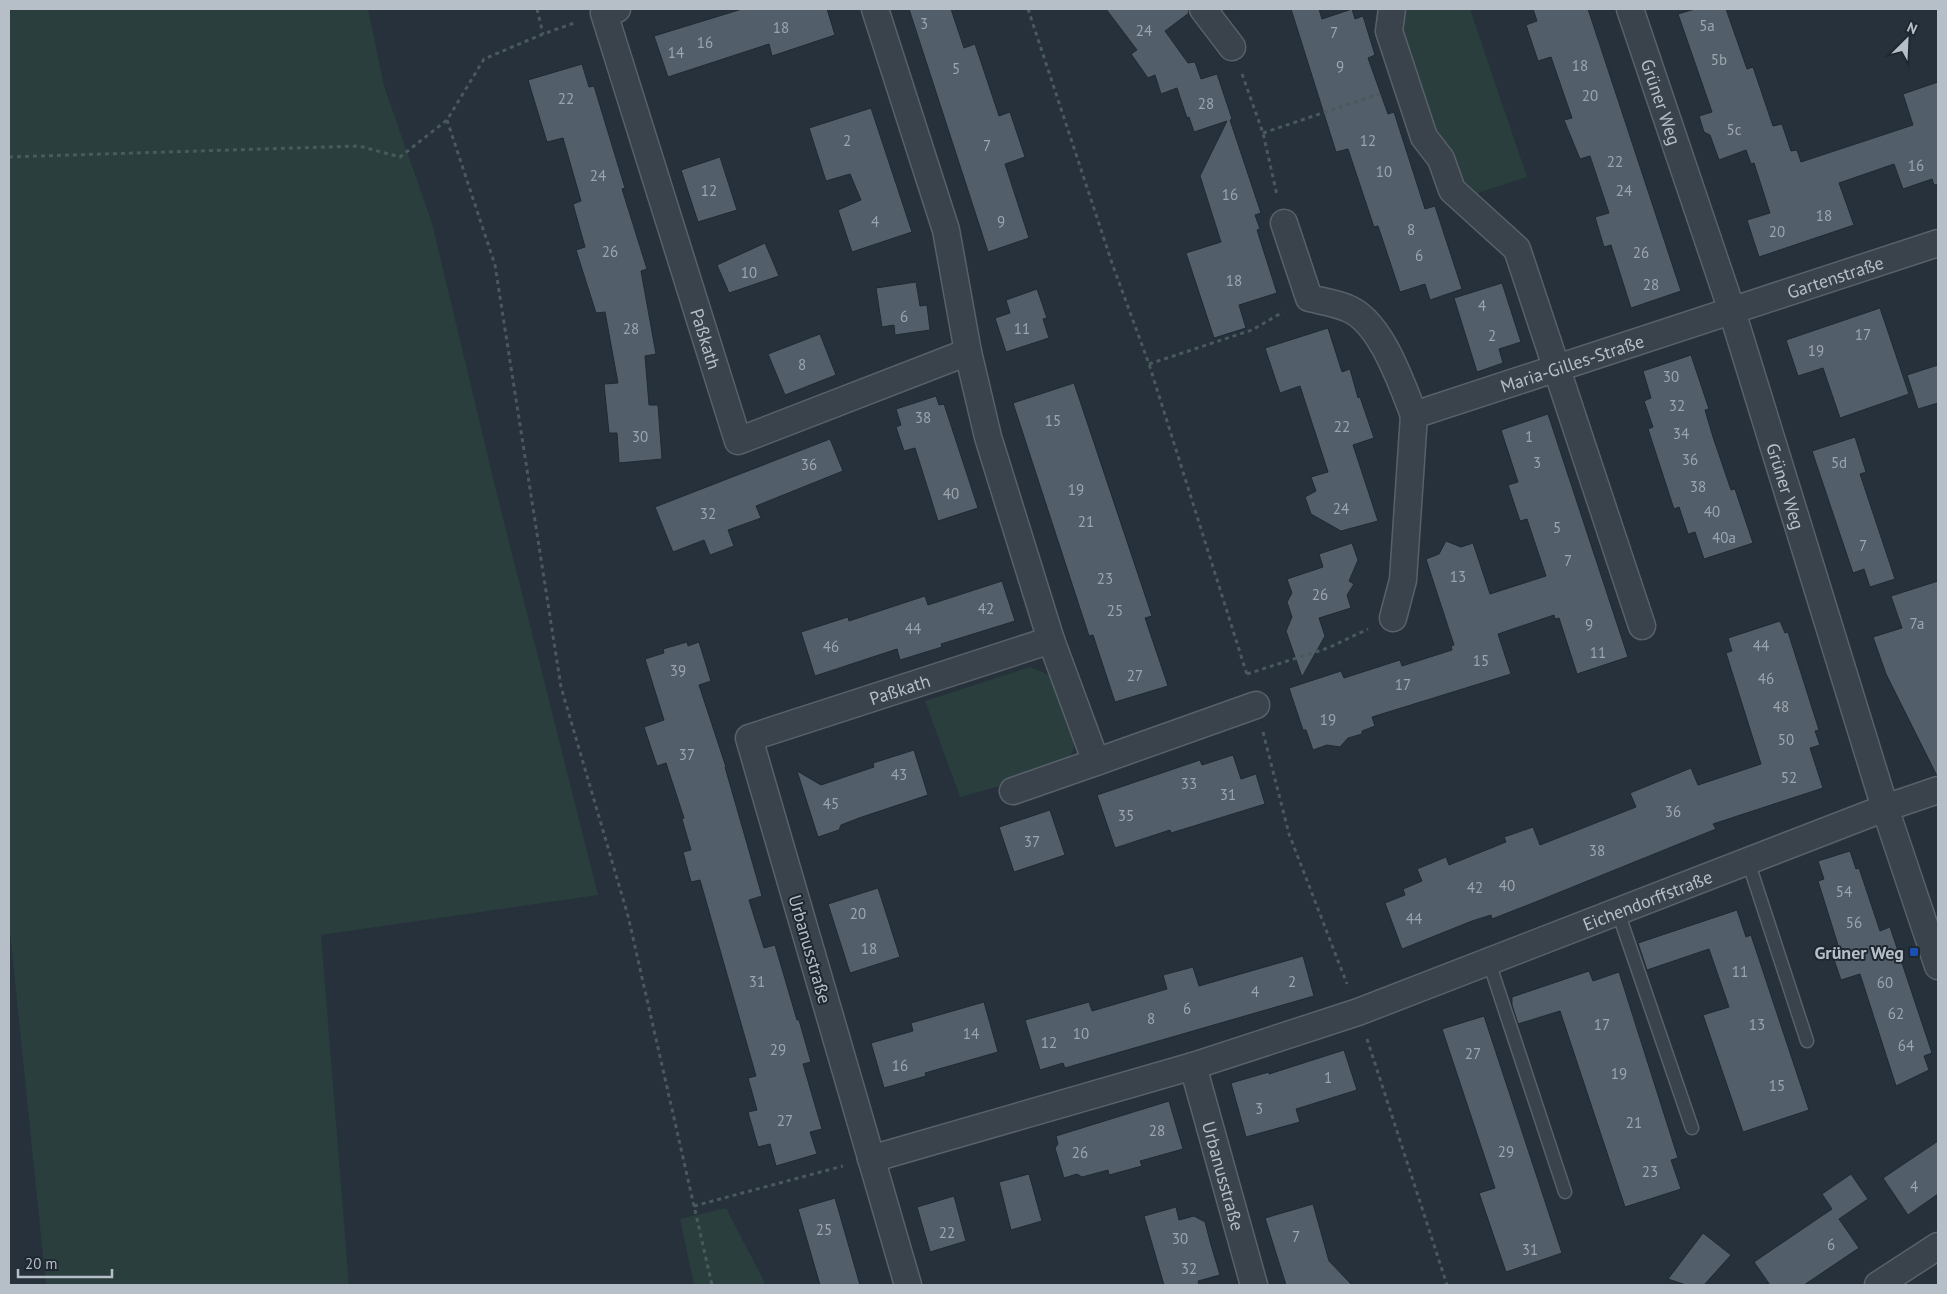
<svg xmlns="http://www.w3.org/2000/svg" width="1947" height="1294" viewBox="0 0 1947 1294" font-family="'PT Sans',sans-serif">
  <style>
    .green { fill: #293e3d }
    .building { fill: #525e69; stroke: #212a33 }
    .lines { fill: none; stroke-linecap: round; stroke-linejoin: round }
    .lane-casing { stroke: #58616a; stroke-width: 15 }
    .street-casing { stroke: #58616a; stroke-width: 29 }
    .path { stroke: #485a5b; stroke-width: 3; stroke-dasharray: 4 4; stroke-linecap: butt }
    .lane { stroke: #3a434c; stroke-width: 12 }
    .street { stroke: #3a434c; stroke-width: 26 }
    .transit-dot { fill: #1a4fb4; stroke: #1f2831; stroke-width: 2 }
    .labels { text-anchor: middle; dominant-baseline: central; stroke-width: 4; stroke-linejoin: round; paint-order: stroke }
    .number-label { font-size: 15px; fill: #9da6b0 }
    .street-label { font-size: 18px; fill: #b6bec7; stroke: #1f2831 }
    .poi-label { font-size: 18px; font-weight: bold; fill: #b6bec7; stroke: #1f2831; text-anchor: end }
  </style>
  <rect width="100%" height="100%" fill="#26313b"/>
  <!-- green -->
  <g class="green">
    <polygon points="9,9 368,9 384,86 432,223 494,482 598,895 321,935 349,1285 46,1285 9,923"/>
    <polygon points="1400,9 1470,9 1527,177 1472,195 1458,183 1434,137 1398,29"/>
    <polygon points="1030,667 1056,678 1076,740 1072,753 1064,764 1044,774 960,797 925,701"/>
    <polygon points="726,1208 766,1285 694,1285 680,1219"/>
  </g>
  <!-- building -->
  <g class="building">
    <polygon points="742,9 827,9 835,35 772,56 769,44 668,77 654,36"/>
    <polygon points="909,9 951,9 964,48 975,44 999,116 1010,112 1025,157 1005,164 1029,238 988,252"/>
    <polygon points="1106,9 1188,9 1189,13 1165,31 1188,63 1195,62 1201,79 1217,74 1232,119 1230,120 1261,213 1255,215 1260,229 1257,230 1277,293 1239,305 1246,328 1214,338 1186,253 1221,242 1200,176 1227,121 1194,132 1189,117 1187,118 1177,88 1161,94 1155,75 1148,78 1131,54 1137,50"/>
    <polygon points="1291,9 1319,9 1322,19 1352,9 1355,19 1363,16 1375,55 1368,58 1388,114 1394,112 1425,209 1435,206 1462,289 1430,300 1425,284 1400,292 1378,226 1374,227 1348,149 1336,152"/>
    <polygon points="1533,9 1588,9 1681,291 1631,308 1611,245 1604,247 1595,217 1609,213 1590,156 1580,159 1564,120 1572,118 1551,57 1538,61 1526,25 1537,21"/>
    <polygon points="1695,9 1726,9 1747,69 1753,67 1773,126 1782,124 1791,151 1797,150 1801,162 1913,125 1903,94 1938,82 1938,184 1934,185 1932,179 1903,189 1894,164 1839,183 1854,225 1759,257 1747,220 1770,213 1754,163 1751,164 1746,150 1719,160 1710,135 1704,132 1699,116 1712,112 1678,14"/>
    <polygon points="582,64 589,87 594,86 625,188 622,189 647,269 641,271 656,354 645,356 649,405 658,405 662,459 619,463 617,433 609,433 604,384 618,383 605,312 596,313 576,250 585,247 573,204 581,201 563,138 547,142 528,80"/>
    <polygon points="871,108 912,232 852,252 838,210 861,200 850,174 826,181 809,128"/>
    <polygon points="720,157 737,210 698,222 681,170"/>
    <polygon points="765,243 779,276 729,293 717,265"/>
    <polygon points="916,282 920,306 927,305 930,330 895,335 894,325 882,327 876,288"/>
    <polygon points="1502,283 1521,342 1499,349 1503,363 1477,372 1454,298"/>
    <polygon points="1037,289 1047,318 1043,319 1049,338 1006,352 995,318 1010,313 1006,300"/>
    <polygon points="1880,308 1909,394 1840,418 1823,368 1798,376 1786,340"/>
    <polygon points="1328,328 1342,372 1350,369 1358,398 1360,397 1374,438 1353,445 1378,521 1341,531 1311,514 1305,497 1316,491 1311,477 1328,472 1300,386 1280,393 1265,348"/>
    <polygon points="820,334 836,375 785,395 768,354"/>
    <polygon points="1691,355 1709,409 1705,410 1713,437 1731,490 1735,489 1753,543 1704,559 1695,532 1688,534 1679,507 1674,509 1648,429 1653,427 1644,401 1651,398 1643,371"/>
    <polygon points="1938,365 1938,403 1918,409 1907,375"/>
    <polygon points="1074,383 1152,616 1145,618 1168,686 1115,702 1093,635 1089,636 1013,403"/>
    <polygon points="936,396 939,405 944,404 978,508 938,521 915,448 904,451 896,427 901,425 896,409"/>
    <polygon points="1548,414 1628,657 1577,674 1559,618 1555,619 1554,615 1498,634 1511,674 1372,717 1375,726 1362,731 1362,734 1348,738 1340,747 1327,745 1313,750 1306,730 1303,730 1289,688 1341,671 1344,678 1400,660 1402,666 1452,650 1451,646 1454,645 1426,559 1439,554 1446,541 1461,547 1473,543 1490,594 1546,576 1527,519 1520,521 1508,485 1518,482 1501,430"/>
    <polygon points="1855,437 1866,472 1860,474 1895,579 1870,587 1864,569 1853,573 1812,451"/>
    <polygon points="830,439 843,471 756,506 761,518 728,530 734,546 710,555 704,540 673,552 655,507"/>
    <polygon points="1352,543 1358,560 1349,581 1354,584 1347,595 1351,608 1319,618 1325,636 1302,677 1286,631 1292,617 1287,602 1292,593 1287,579 1323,567 1319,554"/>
    <polygon points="1002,581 1015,621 941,644 942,647 900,660 897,649 815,676 801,632 848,617 849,621 925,596 928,605"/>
    <polygon points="1938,581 1938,775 1937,776 1886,674 1873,637 1902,628 1891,596"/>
    <polygon points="1780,621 1785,633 1788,632 1819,730 1815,731 1820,745 1810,748 1823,788 1713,824 1716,829 1533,903 1492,919 1491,915 1472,921 1402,949 1385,903 1405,895 1403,889 1422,881 1417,869 1446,857 1449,865 1506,842 1504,837 1533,827 1540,845 1636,807 1630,793 1691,768 1698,785 1761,764 1726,653 1732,651 1728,638"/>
    <polygon points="687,642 688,646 699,642 711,681 699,685 726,767 725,767 762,896 749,900 764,948 775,945 797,1020 799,1020 811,1062 803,1064 822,1129 810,1132 817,1154 776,1166 770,1144 758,1147 748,1112 757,1110 748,1078 756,1076 700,880 691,882 683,852 691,850 682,819 684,818 666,763 657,766 644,727 664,720 645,659 664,653 663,649"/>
    <polygon points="914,750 928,795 859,818 841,825 839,830 818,837 797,771 821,785 874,767 873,763"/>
    <polygon points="1233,755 1241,779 1256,774 1265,804 1171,833 1170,830 1115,848 1097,795 1200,760 1202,765"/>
    <polygon points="1050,810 1065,855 1014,872 999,827"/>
    <polygon points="1850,851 1856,869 1859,868 1880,931 1890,927 1932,1053 1924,1056 1929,1070 1896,1086 1860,974 1841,980 1830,948 1838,945 1818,881 1824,879 1818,861"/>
    <polygon points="878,888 900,957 850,973 828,904"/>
    <polygon points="1737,910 1746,937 1751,935 1809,1110 1743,1132 1703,1015 1729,1007 1709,949 1647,970 1638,943"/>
    <polygon points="1303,956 1314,996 1065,1068 1063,1063 1040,1070 1025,1020 1089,1002 1092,1011 1167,989 1163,975 1193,967 1199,986"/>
    <polygon points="1589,971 1593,981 1619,972 1678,1158 1671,1160 1681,1189 1625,1207 1560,1011 1518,1024 1512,1005 1512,997"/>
    <polygon points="984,1002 998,1052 925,1073 926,1076 884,1088 871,1043 913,1031 911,1023"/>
    <polygon points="1484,1016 1562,1253 1506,1272 1479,1193 1495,1188 1442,1029"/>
    <polygon points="1344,1050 1357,1090 1296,1109 1300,1122 1246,1137 1231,1083 1269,1072 1269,1074"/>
    <polygon points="1169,1101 1183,1149 1140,1161 1142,1166 1109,1175 1108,1170 1082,1177 1077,1174 1064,1178 1055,1148 1058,1144 1056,1136"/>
    <polygon points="1938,1141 1938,1194 1908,1215 1883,1178"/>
    <polygon points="1029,1174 1042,1221 1011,1230 999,1182"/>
    <polygon points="1851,1174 1868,1199 1839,1219 1859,1248 1804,1285 1770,1285 1754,1262 1832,1209 1822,1194"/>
    <polygon points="954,1196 966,1241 930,1252 917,1207"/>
    <polygon points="835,1198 860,1285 820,1285 798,1209"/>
    <polygon points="1313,1204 1329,1261 1352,1285 1286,1285 1265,1218"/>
    <polygon points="1176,1207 1179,1220 1194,1216 1205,1222 1211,1245 1220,1275 1198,1281 1199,1285 1164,1285 1144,1216"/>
    <polygon points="1703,1233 1731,1255 1704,1285 1686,1285 1668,1279"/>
  </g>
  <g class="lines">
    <defs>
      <g id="lane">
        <polyline points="1748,861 1807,1041"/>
        <polyline points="1618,912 1692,1128"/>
        <polyline points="1489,962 1565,1192"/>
      </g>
      <g id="street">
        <path id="s1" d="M617 9 604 13 738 441 968 352"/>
        <polyline points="875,9 946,230 968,352 988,437 1051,640 1096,762 1013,791"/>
        <polyline points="1203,9 1232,47"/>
        <polyline points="1392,9 1389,31 1424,137 1441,159 1452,190 1517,249 1642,626"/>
        <path id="s2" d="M1630 9 1732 311 1885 808 1938 966"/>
        <path d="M1284 223 1309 298C1321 301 1335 303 1347 308 1381 321 1401 383 1414 415"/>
        <path id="s3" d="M1393 618 1403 580 1414 415 1938 243"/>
        <polyline points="1096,762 1256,705"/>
        <path id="s4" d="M1193 1066 1254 1285"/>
        <path id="s5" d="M871 1159 1193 1066 1358 1012 1885 808 1938 790"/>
        <path id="s6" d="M908 1285 749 738 1051 640"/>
        <polyline points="1878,1285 1938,1246"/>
      </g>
    </defs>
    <!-- lane casing -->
    <use href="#lane" class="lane-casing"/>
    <!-- street casing -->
    <use href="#street" class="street-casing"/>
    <!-- path -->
    <g class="path">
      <polyline points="537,9 543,34"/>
      <polyline points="1028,9 1113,266 1149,364 1248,678"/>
      <polyline points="1242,74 1263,133 1277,195"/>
      <polyline points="447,120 495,265 561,687 628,916 712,1285"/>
      <polyline points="1263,133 1379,94"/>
      <polyline points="9,157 359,146 400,157 447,120 484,59 543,34 577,22"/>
      <polyline points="1149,364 1252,330 1283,312"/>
      <polyline points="1247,674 1328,648 1368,629"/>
      <polyline points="1263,732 1289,834 1347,984"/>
      <polyline points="1367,1039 1447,1285"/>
      <polyline points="694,1206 843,1166"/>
    </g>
    <!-- lane -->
    <use href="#lane" class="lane"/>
    <!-- street -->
    <use href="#street" class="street"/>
  </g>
  <!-- markers -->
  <rect class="transit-dot" x="1909" y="947" width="10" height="10" rx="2.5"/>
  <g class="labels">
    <!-- number labels -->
    <g class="number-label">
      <text x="924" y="23">3</text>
      <text x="1707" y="25">5a</text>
      <text x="781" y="27">18</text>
      <text x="1144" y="30">24</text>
      <text x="1334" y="32">7</text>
      <text x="705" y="42">16</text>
      <text x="676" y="52">14</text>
      <text x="1719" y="59">5b</text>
      <text x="1580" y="65">18</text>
      <text x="1340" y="66">9</text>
      <text x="956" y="68">5</text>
      <text x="1590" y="95">20</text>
      <text x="566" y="98">22</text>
      <text x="1206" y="103">28</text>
      <text x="1734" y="129">5c</text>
      <text x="847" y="140">2</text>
      <text x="1368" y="140">12</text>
      <text x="987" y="145">7</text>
      <text x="1615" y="161">22</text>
      <text x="1916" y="165">16</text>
      <text x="1384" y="171">10</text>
      <text x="598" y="175">24</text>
      <text x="709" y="190">12</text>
      <text x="1624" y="190">24</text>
      <text x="1230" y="194">16</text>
      <text x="1824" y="215">18</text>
      <text x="875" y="221">4</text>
      <text x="1001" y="221">9</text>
      <text x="1411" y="229">8</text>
      <text x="1777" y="231">20</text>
      <text x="610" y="251">26</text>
      <text x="1641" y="252">26</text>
      <text x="1419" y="255">6</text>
      <text x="749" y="272">10</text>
      <text x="1234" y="280">18</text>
      <text x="1651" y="284">28</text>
      <text x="1482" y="305">4</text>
      <text x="904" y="316">6</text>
      <text x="631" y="328">28</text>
      <text x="1022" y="328">11</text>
      <text x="1863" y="334">17</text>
      <text x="1492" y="335">2</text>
      <text x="1816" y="350">19</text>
      <text x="802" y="364">8</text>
      <text x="1671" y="376">30</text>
      <text x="1677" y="405">32</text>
      <text x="923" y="417">38</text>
      <text x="1053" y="420">15</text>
      <text x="1342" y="426">22</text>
      <text x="1681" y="433">34</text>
      <text x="640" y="436">30</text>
      <text x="1529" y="436">1</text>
      <text x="1690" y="459">36</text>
      <text x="1537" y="462">3</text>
      <text x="1839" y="462">5d</text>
      <text x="809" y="464">36</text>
      <text x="1698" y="486">38</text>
      <text x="1076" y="489">19</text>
      <text x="951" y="493">40</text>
      <text x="1341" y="508">24</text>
      <text x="1712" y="511">40</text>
      <text x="708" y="513">32</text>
      <text x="1086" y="521">21</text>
      <text x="1557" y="527">5</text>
      <text x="1724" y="537">40a</text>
      <text x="1863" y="545">7</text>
      <text x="1568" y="560">7</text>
      <text x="1458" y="576">13</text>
      <text x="1105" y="578">23</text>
      <text x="1320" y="594">26</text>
      <text x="986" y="608">42</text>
      <text x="1115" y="610">25</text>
      <text x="1917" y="623">7a</text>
      <text x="1589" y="624">9</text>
      <text x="913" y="628">44</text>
      <text x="1761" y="645">44</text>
      <text x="831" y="646">46</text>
      <text x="1598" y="652">11</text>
      <text x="1481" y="660">15</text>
      <text x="678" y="670">39</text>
      <text x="1135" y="675">27</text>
      <text x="1766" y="678">46</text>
      <text x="1403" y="684">17</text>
      <text x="1781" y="706">48</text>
      <text x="1328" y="719">19</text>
      <text x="1786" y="739">50</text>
      <text x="687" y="754">37</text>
      <text x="899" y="774">43</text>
      <text x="1789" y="777">52</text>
      <text x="1189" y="783">33</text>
      <text x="1228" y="794">31</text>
      <text x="831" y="803">45</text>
      <text x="1673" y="811">36</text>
      <text x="1126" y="815">35</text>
      <text x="1032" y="841">37</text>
      <text x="1597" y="850">38</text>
      <text x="1507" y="885">40</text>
      <text x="1475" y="887">42</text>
      <text x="1844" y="891">54</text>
      <text x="858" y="913">20</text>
      <text x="1414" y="918">44</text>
      <text x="1854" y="922">56</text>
      <text x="869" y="948">18</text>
      <text x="1740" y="971">11</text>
      <text x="757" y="981">31</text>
      <text x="1292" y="981">2</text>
      <text x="1885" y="982">60</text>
      <text x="1255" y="991">4</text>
      <text x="1187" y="1008">6</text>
      <text x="1896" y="1013">62</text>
      <text x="1151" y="1018">8</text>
      <text x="1602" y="1024">17</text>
      <text x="1757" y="1024">13</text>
      <text x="971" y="1033">14</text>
      <text x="1081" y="1033">10</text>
      <text x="1049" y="1042">12</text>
      <text x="1906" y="1045">64</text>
      <text x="778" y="1049">29</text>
      <text x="1473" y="1053">27</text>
      <text x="900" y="1065">16</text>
      <text x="1619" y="1073">19</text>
      <text x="1328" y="1077">1</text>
      <text x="1777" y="1085">15</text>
      <text x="1259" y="1108">3</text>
      <text x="785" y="1120">27</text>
      <text x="1634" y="1122">21</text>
      <text x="1157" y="1130">28</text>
      <text x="1506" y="1151">29</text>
      <text x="1080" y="1152">26</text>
      <text x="1650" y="1171">23</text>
      <text x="1914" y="1186">4</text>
      <text x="824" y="1229">25</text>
      <text x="947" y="1232">22</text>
      <text x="1296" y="1236">7</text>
      <text x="1180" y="1238">30</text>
      <text x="1831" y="1244">6</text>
      <text x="1530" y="1249">31</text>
      <text x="1189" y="1268">32</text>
    </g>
    <!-- street labels -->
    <g class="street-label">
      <text stroke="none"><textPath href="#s2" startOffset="98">Grüner Weg</textPath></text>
      <text stroke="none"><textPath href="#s3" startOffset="648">Gartenstraße</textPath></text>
      <text stroke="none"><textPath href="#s1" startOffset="355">Paßkath</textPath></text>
      <text stroke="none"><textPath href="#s3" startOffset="371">Maria-Gilles-Straße</textPath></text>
      <text stroke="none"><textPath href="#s2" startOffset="502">Grüner Weg</textPath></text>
      <text stroke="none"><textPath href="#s6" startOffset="728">Paßkath</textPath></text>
      <text stroke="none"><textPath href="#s5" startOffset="819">Eichendorffstraße</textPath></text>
      <text transform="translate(810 949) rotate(74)">Urbanusstraße</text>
      <text stroke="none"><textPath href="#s4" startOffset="114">Urbanusstraße</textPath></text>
    </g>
    <!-- poi labels -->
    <g class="poi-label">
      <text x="1904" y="952">Grüner Weg</text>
    </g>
  </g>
  <!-- border -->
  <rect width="1947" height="1294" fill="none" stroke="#b6bec7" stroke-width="20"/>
  <!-- north arrow -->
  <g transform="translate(1907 40) rotate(24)" stroke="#1f2831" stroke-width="4" paint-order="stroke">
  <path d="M0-4L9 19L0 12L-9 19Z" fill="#b6bec7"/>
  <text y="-8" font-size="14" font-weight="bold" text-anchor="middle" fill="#b6bec7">N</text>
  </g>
  <!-- scale -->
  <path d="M18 1269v8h94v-8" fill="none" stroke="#b6bec7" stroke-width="2.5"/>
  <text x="25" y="1269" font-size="15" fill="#b6bec7" stroke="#1f2831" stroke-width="4" paint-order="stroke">20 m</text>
</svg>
